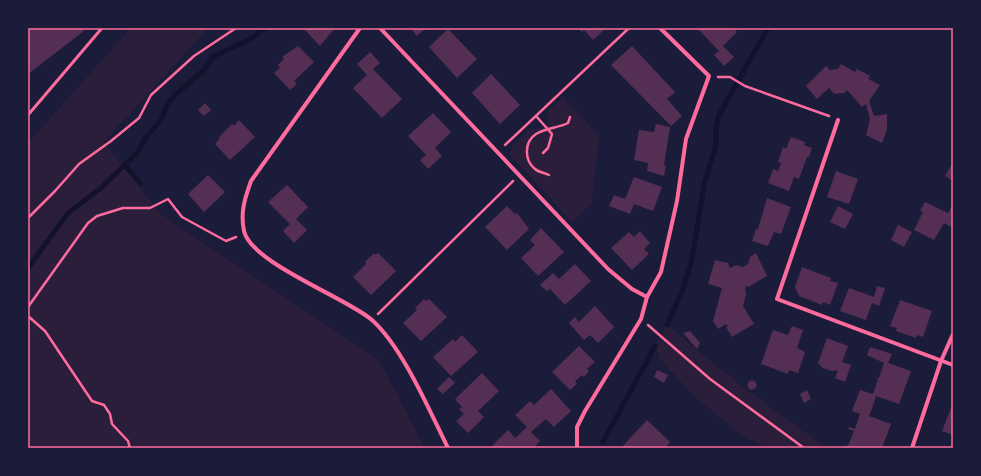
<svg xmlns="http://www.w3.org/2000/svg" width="981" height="476" viewBox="0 0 981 476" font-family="'Source Serif 4',serif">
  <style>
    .green { fill: #2a1e3b }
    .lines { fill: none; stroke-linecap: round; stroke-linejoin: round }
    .stream { stroke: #12122b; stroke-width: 5 }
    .building { fill: #542f53 }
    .path { stroke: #ff6b9d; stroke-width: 2.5 }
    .service { stroke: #ff6b9d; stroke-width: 3 }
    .minor { stroke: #ff6b9d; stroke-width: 4 }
    .neatline { fill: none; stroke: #ff6b9d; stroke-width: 1.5 }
  </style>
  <rect width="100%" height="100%" fill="#1b1b3a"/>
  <!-- green -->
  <g class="green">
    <polygon points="131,28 208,28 104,142 161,214 379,360 425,448 28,448 28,143"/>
    <polygon points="563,97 599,136 592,202 572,222 510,155 512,146 530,129 542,128 548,122 548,111"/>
    <path d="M667 325C719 369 772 410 828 448H765L738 432 693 395 660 359 655 346Z"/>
  </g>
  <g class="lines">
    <!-- stream -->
    <g class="stream">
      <polyline points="125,165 140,183"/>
      <polyline points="28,268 68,213 101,188 137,153 144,140 161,120 168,103 178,92 204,70 214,56 249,40 265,28"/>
      <polyline points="667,325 683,289 692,259 704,185 716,145 716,129 719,115 768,28"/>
      <polyline points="603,442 655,346"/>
    </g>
  </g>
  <!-- building -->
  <g class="building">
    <polygon points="28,28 82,28 84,31 28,74"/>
    <polygon points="308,28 335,28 320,46 305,30"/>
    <polygon points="410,28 426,28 417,36"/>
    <polygon points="578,28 606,28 593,40 584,30 582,32"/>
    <polygon points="697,28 733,28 737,32 723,46 734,57 724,66 714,55 719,51"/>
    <polygon points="448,29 477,59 457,78 429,47"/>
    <polygon points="298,46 314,62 294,81 297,84 290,90 274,73 280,68 278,65 284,59 282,57"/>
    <polygon points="632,46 675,92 667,99 682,116 671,126 611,65"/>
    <polygon points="370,52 380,63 373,69 402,99 382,118 353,88 367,75 357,64"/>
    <polygon points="841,64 855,72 857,69 870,76 868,79 880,85 869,101 874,116 887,114 887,130 882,143 866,135 870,119 866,104 862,107 847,90 844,93 834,94 829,88 817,99 806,86 826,66 830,70 838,69"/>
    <polygon points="491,74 520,105 500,124 472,93"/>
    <polygon points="205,103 211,110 204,116 198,110"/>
    <polygon points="433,113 451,132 435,148 442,156 428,169 420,160 426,155 408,136"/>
    <polygon points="239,120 255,137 230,160 215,144 220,138 219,137 232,124 234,126"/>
    <polygon points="656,124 670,127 664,165 666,165 664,176 647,171 648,163 634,160 639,130 654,132"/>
    <polygon points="791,137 805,142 804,145 812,148 809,157 807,157 799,179 794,177 789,191 768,183 773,169 778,171 781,163 778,162 783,147 786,149"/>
    <polygon points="953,162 953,181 945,176"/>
    <polygon points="836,171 858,179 849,204 827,197"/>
    <polygon points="208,175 225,192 204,212 188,194"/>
    <polygon points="634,177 662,187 653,211 634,204 630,214 609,206 614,195 625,199"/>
    <polygon points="287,185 308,207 296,219 307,230 294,243 283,231 290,224 268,202"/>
    <polygon points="767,198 791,207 781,234 774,232 768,246 752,241 756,229 758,229"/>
    <polygon points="925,202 948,213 952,206 953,207 953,228 944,223 934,240 914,230 923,212 920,211"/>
    <polygon points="507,206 515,214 517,213 529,229 507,250 485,227"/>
    <polygon points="838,206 853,214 845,229 830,222"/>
    <polygon points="898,225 912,232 904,247 891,240"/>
    <polygon points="541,228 564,252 538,276 521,258 535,245 530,240"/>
    <polygon points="640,231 650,243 644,249 649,254 632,270 611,248 629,232 634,237"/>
    <polygon points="374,253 375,255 378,253 396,271 371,295 353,277 366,264 365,262"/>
    <polygon points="756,253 767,276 748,287 745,286 746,295 743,306 754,324 732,337 726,327 728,326 726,324 718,329 713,321 722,288 708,284 715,260 728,263 730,268 736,265 743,267 748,264 750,257"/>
    <polygon points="575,264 591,281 565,305 550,289 547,291 540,285 553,273 559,279"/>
    <polygon points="802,267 831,278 830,281 838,283 830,305 823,302 822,305 799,296 795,287"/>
    <polygon points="877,286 885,288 879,306 872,303 866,320 840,311 849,288 874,297"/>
    <polygon points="424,299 426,301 429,299 447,317 421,341 403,323 417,310 415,308"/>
    <polygon points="900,300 932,311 923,337 917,335 916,338 896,331 897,328 890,326"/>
    <polygon points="595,306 614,327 598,343 590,335 584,340 569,323 575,317 579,322"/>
    <polygon points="792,326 803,330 797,348 805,352 798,373 789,370 788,374 761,364 773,330 788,335"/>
    <polygon points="690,331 700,343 697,349 683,333"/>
    <polygon points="462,335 478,352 451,376 433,357 453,339 455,342"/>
    <polygon points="827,338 848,346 842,362 851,365 845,382 835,378 838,370 832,371 823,368 818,363"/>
    <polygon points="579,346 595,362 587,369 589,371 584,377 582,375 575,381 577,384 570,390 552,372"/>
    <polygon points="870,347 892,354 888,363 911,371 899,404 876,396 873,406 869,416 891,424 882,448 845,448 846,445 848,446 854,431 848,429 849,427 855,429 860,414 852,411 860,390 873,394 878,379 875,377 879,378 884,363 867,355"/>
    <polygon points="657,370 668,375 664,383 654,377"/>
    <polygon points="482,373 499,391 478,411 484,417 468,433 456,421 464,414 459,409 462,407 455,399"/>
    <polygon points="449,377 455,383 443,394 437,389"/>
    <circle cx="752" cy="385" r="4.5"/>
    <polygon points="551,389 571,411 554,427 546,419 531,432 540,441 533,448 490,448 508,430 515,438 527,427 515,415 530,401 534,405"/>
    <polygon points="807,390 811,399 804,403 800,394"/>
    <polygon points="953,403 953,435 942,431"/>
    <polygon points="647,420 670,442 665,448 621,448"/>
  </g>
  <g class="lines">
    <!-- path -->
    <g class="path">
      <polyline points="718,77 730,77 745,86 829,116"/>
      <polyline points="536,116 552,134 548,148 543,153"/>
      <polyline points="505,145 629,28"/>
      <path d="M549 175C545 173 538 172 535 169 524 160 524 142 536 134 546 128 558 128 568 123L570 117"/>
      <polyline points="28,218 55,191 79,164 111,141 139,118 151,95 194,56 236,28"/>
      <polyline points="28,307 88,223 97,216 123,208 150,208 168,199 182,217 226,241 236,237"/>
      <polyline points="378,314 513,181"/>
      <polyline points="28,316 45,331 92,401 104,405 110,414 112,424 128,441 130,448"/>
      <polyline points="648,325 710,379 804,448"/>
    </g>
    <!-- service -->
    <polyline class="service" points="28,115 102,28"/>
    <!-- minor -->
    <g class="minor">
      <path d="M360 28 251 181C245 198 240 212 244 231 251 263 347 298 372 320 403 348 429 410 448 448"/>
      <polyline points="380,28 608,269 632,289 647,297"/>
      <polyline points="838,120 777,299 953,365"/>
      <polyline points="577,448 577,427 585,411 641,319 647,297 661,272 677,201 686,139 709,76 660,28"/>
      <polyline points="912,448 941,361 953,334"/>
    </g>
  </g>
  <!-- border -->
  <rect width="981" height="476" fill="none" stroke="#1b1b3a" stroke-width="58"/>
  <rect x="29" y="29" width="923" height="418" class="neatline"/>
</svg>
